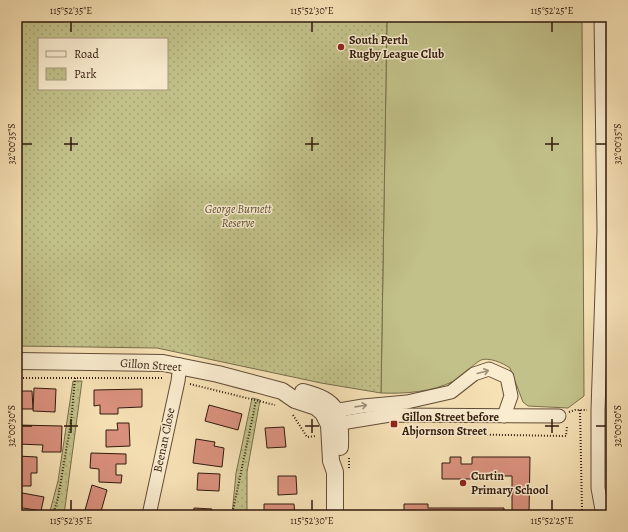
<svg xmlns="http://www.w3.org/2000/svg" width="628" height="532" viewBox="0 0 628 532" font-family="Alegreya,serif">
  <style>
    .green { fill: #c2c189; stroke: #796e4b }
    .park { fill: url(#park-dots); stroke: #796e4b; fill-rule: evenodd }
    .building { fill: #da917e; stroke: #301a0d }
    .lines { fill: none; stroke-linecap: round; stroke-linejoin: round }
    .minor-casing { stroke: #624c37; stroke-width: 15 }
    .tertiary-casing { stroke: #624c37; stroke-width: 18 }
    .path { stroke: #301a0d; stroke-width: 2; stroke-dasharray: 1 2; stroke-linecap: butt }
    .minor { stroke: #f9eccf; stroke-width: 13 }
    .tertiary { stroke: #f9eccf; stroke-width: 16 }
    .oneway { stroke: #9f8e78 }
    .ticks { fill: none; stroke: #301a0d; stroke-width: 1.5 }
    .poi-dot { fill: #8f2418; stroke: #f9eccf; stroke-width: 1.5 }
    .labels { text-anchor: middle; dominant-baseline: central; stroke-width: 3; stroke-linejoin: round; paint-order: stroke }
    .poi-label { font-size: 12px; font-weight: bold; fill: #301a0d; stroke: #f9eccf; text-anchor: start }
    .park-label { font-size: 12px; font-style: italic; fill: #5c4c32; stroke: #f9eccf }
    .street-label { font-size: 12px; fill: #301a0d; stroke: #f9eccf }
    .neatline { fill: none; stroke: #301a0d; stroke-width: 1.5 }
    .ticks-label { font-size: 10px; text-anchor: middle; fill: #301a0d }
  </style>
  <defs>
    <pattern id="park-dots" width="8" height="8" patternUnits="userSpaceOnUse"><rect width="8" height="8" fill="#c2c189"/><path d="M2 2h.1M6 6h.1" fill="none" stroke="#a7a575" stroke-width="1.8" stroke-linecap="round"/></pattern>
  </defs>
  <rect width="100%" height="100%" fill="#f6e1b5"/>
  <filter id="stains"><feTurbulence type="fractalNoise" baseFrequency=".005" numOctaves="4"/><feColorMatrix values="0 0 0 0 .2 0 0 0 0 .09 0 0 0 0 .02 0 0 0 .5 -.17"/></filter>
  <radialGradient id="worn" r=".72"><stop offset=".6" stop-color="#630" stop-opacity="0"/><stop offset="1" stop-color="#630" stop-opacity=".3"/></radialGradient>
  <!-- green -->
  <path class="green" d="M387 17H582L584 396 568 408 528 406 523 402 510 368C503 363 489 357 481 360 473 364 463 376 454 381 432 392 405 394 381 393Z"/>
  <!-- park -->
  <g class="park">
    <path d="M17 17H387L381 393 321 383 157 348 17 346ZM39 39H167V89H39Z"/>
    <polygon points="73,381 82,381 64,515 49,515 58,481"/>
    <polygon points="252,398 260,400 247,472 247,515 232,515 236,473"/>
  </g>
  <!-- building -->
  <g class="building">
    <polygon points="17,382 21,382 21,391 32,391 33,409 17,409"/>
    <polygon points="34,388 56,389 55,412 33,411"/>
    <polygon points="142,389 142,407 118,408 118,414 100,414 100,405 94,406 94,390"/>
    <polygon points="209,405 242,414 238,430 205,421"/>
    <polygon points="117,423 129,423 130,446 106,447 106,430 118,430"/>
    <polygon points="17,425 62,426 61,452 42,452 43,445 17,444"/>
    <polygon points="284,427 286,447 267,448 265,428"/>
    <polygon points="196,439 215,442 214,446 224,448 222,467 193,463"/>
    <polygon points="91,453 126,454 126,464 116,464 116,475 122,475 121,483 99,482 99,469 90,468"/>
    <polygon points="17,456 37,457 37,473 31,473 31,486 17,486"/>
    <polygon points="450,457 461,457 461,464 472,464 472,457 530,457 529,515 404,515 404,504 428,504 428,508 504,508 504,514 512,514 512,476 473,476 473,479 442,479 442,463 450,463"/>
    <polygon points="198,473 220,474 219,491 197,490"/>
    <polygon points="278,476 296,476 297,494 278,495"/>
    <polygon points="92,485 107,490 100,515 84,514"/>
    <polygon points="17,492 44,497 41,511 17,507"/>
    <polygon points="264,504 294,504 295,515 264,515"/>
    <polygon points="194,508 212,509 212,515 193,515"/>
  </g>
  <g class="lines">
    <defs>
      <g id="minor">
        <polyline points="601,17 604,231 598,410 598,488 603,515"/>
        <polyline points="327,412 363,406 407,402 451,392 474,374 489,369 507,377 511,396 504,416"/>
        <polyline points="329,425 390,415 559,416"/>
        <polyline points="149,515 178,381 180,365"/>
      </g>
      <g id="tertiary">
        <polyline points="17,361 163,363 218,374 282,391 295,400 316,407 323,413 329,425 331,461 335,472 335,515"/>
        <path d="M303 392C338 401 341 412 340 447"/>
      </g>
    </defs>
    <!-- minor casing -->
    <use href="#minor" class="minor-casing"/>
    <!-- tertiary casing -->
    <use href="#tertiary" class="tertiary-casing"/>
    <!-- path -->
    <g class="path">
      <polyline points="17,378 163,378"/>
      <polyline points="190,384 275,405"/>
      <polyline points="580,410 582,510 583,515"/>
      <polyline points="569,412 575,410 587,410"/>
      <polyline points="293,415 307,437 316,436"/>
      <polyline points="437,429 448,434 566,436 567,426"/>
      <polyline points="349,468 349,456"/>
      <polyline points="53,515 58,498 71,422 75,378"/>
      <polyline points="232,515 256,401"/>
    </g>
    <!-- minor -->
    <use href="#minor" class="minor"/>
    <!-- tertiary -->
    <use href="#tertiary" class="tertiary"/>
  </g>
  <!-- one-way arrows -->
  <defs><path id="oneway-shaft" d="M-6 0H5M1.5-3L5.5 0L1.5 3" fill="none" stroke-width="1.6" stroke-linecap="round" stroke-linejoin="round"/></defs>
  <g class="oneway">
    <use href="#oneway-shaft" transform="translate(483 372) rotate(-15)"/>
    <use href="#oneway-shaft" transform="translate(361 406) rotate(-8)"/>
  </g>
  <!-- ticks -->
  <path class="ticks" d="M71 22V32M312 22V32M552 22V32M71 137V151M312 137V151M552 137V151M22 144H32M64 144H78M305 144H319M545 144H559M596 144H606M71 419V433M312 419V433M552 419V433M22 426H32M64 426H78M305 426H319M545 426H559M596 426H606M71 500V510M312 500V510M552 500V510"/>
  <!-- markers -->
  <g class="poi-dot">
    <circle cx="341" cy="47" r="4"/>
    <rect x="390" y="420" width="8" height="8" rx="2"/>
    <circle cx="463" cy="483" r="4"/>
  </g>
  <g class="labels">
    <!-- poi labels -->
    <g class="poi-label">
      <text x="349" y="40">South Perth<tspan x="349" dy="14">Rugby League Club</tspan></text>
      <text x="402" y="417">Gillon Street before<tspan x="402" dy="14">Abjornson Street</tspan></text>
      <text x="471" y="476">Curtin<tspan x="471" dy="14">Primary School</tspan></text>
    </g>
    <!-- park labels -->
    <g class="park-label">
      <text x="238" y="209">George Burnett<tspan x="238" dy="14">Reserve</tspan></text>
    </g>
    <!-- street labels -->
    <g class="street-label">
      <text transform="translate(151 365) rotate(4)">Gillon Street</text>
      <text transform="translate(164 440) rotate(-78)">Beenan Close</text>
    </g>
  </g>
  <!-- margin -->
  <rect width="628" height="532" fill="none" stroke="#f6e1b5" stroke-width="44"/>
  <!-- legend -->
  <rect x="38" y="38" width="130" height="52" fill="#f9eccf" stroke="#a99881"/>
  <rect x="46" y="51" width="20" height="6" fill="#f9eccf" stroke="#a99881"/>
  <text x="74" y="58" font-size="12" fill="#301a0d">Road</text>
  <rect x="46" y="68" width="20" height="12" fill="url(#park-dots)" stroke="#a99881"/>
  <text x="74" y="78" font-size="12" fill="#301a0d">Park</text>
  <rect x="22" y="22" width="584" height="488" class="neatline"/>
  <g class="ticks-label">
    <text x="71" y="14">115°52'35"E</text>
    <text x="312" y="14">115°52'30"E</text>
    <text x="552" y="14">115°52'25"E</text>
    <text transform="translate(617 144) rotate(-90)" y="4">32°00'35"S</text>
    <text transform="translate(11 144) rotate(-90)" y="4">32°00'35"S</text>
    <text transform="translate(617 426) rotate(-90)" y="4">32°00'30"S</text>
    <text transform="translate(11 426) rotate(-90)" y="4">32°00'30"S</text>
    <text x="71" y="524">115°52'35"E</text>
    <text x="312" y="524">115°52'30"E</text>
    <text x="552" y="524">115°52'25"E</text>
  </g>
  <rect width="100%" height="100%" filter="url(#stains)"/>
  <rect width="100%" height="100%" fill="url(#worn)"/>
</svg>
